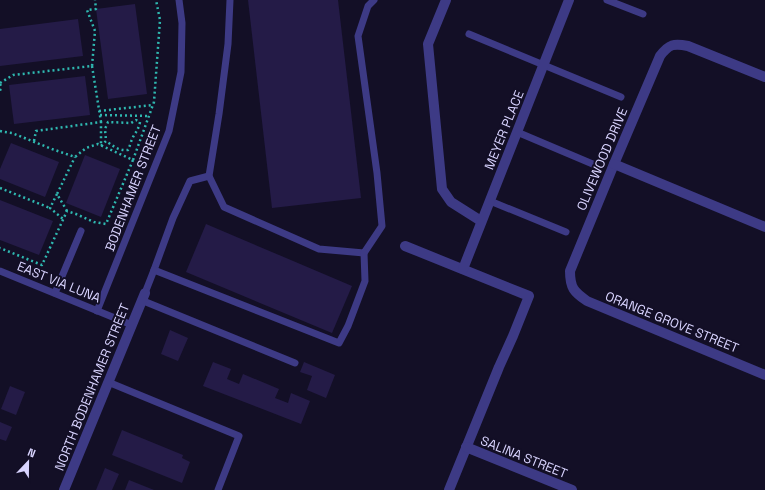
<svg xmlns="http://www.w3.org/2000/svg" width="765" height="490" viewBox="0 0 765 490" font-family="'Space Grotesk',sans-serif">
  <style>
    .building { fill: #241b47 }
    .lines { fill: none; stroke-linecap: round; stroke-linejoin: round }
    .path { stroke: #2fb8b0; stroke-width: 2.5; stroke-dasharray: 2 3; stroke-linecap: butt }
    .service { stroke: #3d3a85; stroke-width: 7 }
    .minor { stroke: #3d3a85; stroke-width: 10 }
    .labels { text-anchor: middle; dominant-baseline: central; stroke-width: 4; stroke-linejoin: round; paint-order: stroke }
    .street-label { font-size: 13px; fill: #d9d4ff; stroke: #130f26 }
  </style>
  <rect width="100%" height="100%" fill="#130f26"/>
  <!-- building -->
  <g class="building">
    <polygon points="248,0 338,0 361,198 272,208"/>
    <polygon points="135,4 147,94 108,99 96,9"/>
    <polygon points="78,19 83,56 0,66 0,29"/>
    <polygon points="85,76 90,115 14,124 9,85"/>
    <polygon points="11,143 59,162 45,197 0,179 0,169"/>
    <polygon points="85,155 120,169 101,217 66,203"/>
    <polygon points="0,200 53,221 39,255 0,240"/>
    <polygon points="206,224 352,286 332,333 186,272"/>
    <polygon points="170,330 188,338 178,361 161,354"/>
    <polygon points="213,362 231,369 227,379 239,384 243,374 279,389 275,398 288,403 291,393 310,401 301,424 203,386"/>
    <polygon points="304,362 335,375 326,398 307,390 312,376 300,372"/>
    <polygon points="10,386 25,392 16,415 1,409"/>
    <polygon points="0,422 12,427 6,441 0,439"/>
    <polygon points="122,430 183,455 182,458 190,462 182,483 112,455"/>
    <polygon points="105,468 119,474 112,490 96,490"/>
    <polygon points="129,480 154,490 125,490"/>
  </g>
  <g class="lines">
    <!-- path -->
    <g class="path">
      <polyline points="92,66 101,122"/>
      <polyline points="0,83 13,75 92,66 95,31 87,10 96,9 95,0"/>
      <polyline points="0,84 1,86 0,91"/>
      <polyline points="99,111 153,105"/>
      <polyline points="100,115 149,116"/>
      <polyline points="0,131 4,132 12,133 52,149 75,157 86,148 98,144 133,160 106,224 94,222 76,214 67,211 42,265 0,248"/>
      <polyline points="34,141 36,131 101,122 101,145"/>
      <path d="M101 146 106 141C113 146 119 151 128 150 130 146 131 141 133 137 136 132 139 128 140 122L136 120 131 123 108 122 105 129 106 141"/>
      <polyline points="133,160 154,102 160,20 156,0"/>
      <polyline points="0,188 50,208"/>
      <polyline points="57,194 50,208 63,219"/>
      <polyline points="67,211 57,194 75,157"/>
    </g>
    <!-- service -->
    <g class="service">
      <polyline points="230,0 228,44 219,114 209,176 224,207 319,249 364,253 382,226 377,173 358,36 368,6 374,0"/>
      <polyline points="607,0 643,14"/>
      <polyline points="469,34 621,97"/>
      <polyline points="517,132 595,165"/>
      <polyline points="490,201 566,232"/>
      <polyline points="154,270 173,218 190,181 209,176"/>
      <polyline points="0,271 132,325"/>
      <polyline points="55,293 81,231"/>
      <polyline points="145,293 154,270 339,343 348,326 365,281 364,253"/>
      <polyline points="141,300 295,363"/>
      <polyline points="97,311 169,131 181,72 182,23 179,0"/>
      <polyline points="108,382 239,436 218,490"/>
    </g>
    <!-- minor -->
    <g class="minor">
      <polyline points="446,0 428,44 442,189 451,202 481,221"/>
      <path d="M765 77 688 46C674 43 669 44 660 56L614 164 570 271C570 288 574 292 587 301L765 375"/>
      <polyline points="614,164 765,227"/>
      <polyline points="405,246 529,296 513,336 499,367 449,490"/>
      <polyline points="463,269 569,0"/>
      <polyline points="466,447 572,490"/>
      <polyline points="64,490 145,293"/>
    </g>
  </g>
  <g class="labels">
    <!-- street labels -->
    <g class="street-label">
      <text transform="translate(504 130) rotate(-68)">MEYER PLACE</text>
      <text transform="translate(602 159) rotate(-67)">OLIVEWOOD DRIVE</text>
      <text transform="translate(133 188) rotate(-69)">BODENHAMER STREET</text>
      <text transform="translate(59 282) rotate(22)">EAST VIA LUNA</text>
      <text transform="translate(672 322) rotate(22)">ORANGE GROVE STREET</text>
      <text transform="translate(92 387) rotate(-68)">NORTH BODENHAMER STREET</text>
      <text transform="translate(524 457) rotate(22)">SALINA STREET</text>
    </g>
  </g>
  <!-- north arrow -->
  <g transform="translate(28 462) rotate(22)" stroke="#130f26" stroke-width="3" paint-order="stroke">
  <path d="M0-3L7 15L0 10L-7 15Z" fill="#d9d4ff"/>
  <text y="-6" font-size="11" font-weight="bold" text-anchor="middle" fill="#d9d4ff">N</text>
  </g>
</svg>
